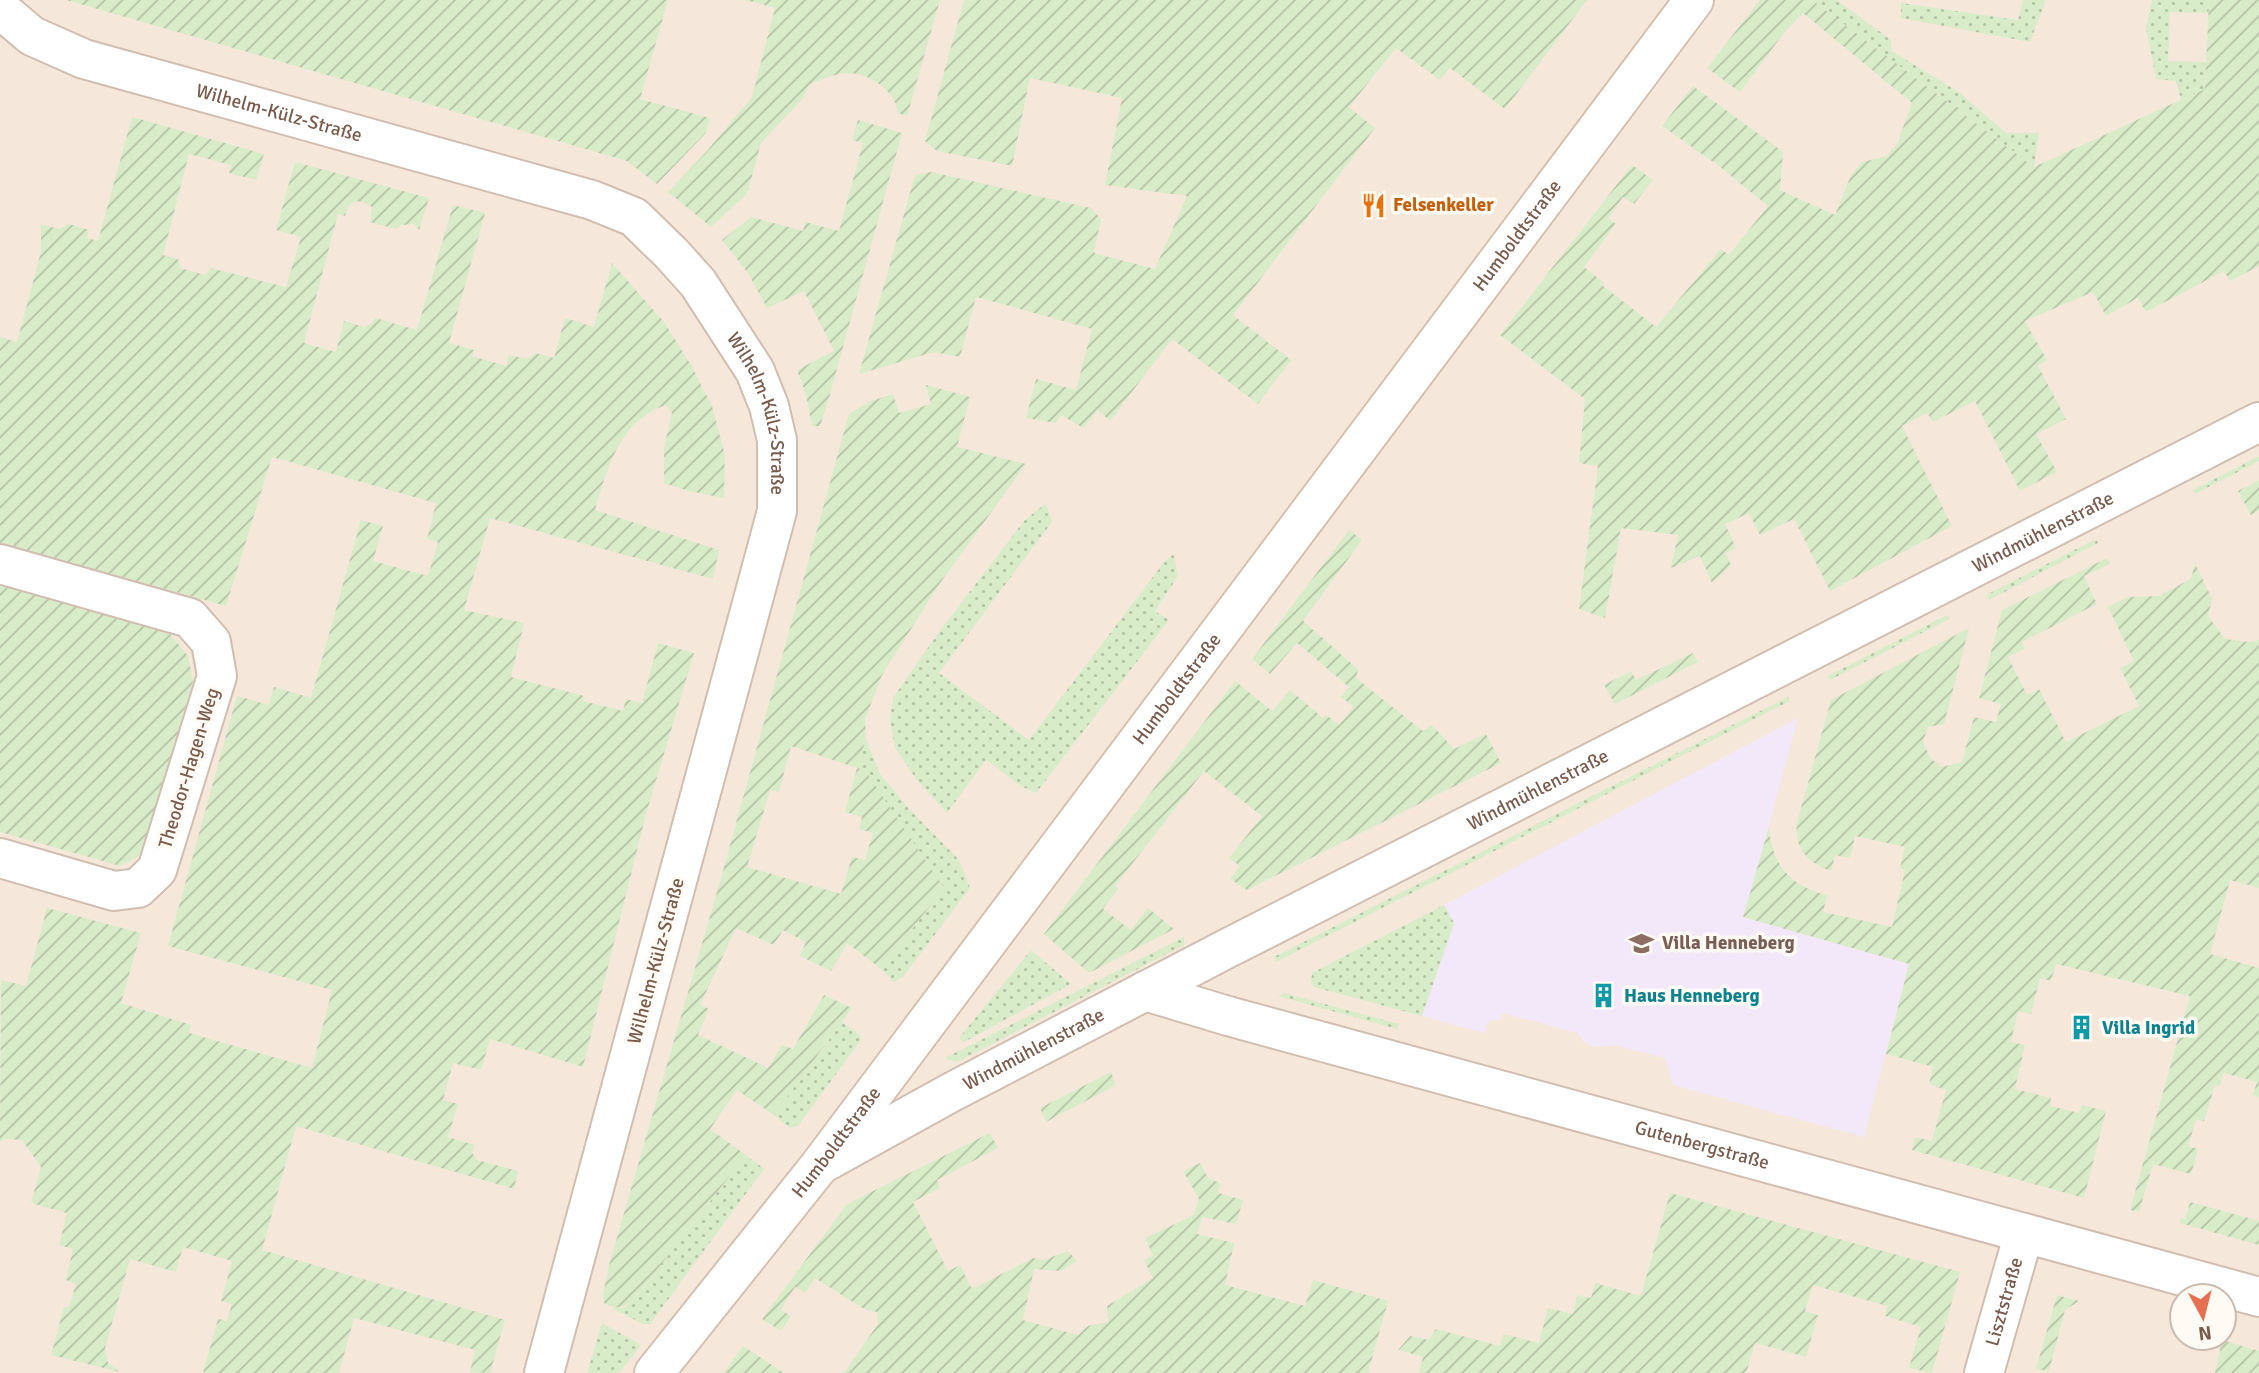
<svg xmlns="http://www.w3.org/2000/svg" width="2259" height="1373" viewBox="0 0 2259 1373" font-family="Signika,sans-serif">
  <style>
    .residential { fill: #f5e8da; fill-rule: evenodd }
    .education { fill: #f3e8fa }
    .grass { fill: url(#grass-dots) }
    .garden { fill: url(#garden-furrows); fill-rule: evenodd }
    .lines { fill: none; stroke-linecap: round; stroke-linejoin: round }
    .street-casing { stroke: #d1beb0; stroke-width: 42 }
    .secondary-casing { stroke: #d6c0b0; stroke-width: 42 }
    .street { stroke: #fff; stroke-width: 38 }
    .secondary { stroke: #fff; stroke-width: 38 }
    .labels { text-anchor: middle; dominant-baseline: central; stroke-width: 7; stroke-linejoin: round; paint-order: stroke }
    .street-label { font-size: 19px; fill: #7a5c4d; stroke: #fffaf3 }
    .food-label { font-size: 19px; font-weight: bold; fill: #c56008; stroke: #fffaf3; text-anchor: start }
    .education-label { font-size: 19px; font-weight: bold; fill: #785e54; stroke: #fffaf3; text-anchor: start }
    .culture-label { font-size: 19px; font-weight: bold; fill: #0d838f; stroke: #fffaf3; text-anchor: start }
  </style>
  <defs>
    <pattern id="grass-dots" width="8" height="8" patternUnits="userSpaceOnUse" patternTransform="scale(1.75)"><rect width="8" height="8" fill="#d8ecc9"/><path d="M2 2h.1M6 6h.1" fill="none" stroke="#b4c2a5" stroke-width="1.8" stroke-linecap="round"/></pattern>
    <pattern id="garden-furrows" width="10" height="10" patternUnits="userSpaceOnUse" patternTransform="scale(1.75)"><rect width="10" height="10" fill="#d8ecc9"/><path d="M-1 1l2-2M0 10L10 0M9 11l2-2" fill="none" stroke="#b4c2a5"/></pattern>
  </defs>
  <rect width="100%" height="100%" fill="#fdf6ec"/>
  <!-- residential -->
  <path class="residential" d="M0 0H2259V1373H0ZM2182 1296H2224V1338H2182Z"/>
  <!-- education -->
  <polygon class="education" points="1798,718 1744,917 1909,964 1864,1137 1673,1085 1665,1058 1615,1045 1594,1047 1583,1041 1578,1033 1503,1013 1499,1020 1488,1021 1485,1033 1422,1016 1454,923 1444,905"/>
  <!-- grass -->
  <g class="grass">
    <polygon points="1812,0 1837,0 1891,40 1892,51 1960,93 2006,133 2039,133 2034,167"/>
    <polygon points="2023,0 2046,0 2030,42 1901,18 1901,3 2018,20"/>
    <polygon points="2152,0 2209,0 2209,13 2170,12 2168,61 2206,62 2205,89 2181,100 2176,81 2156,79 2146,28"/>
    <polygon points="2259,456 2259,461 2195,494 2193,490"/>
    <polygon points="1046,503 1052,522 939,673 1029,740 1165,561 1174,554 1178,576 1155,611 1169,620 1036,793 1021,786 986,760 947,813 916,779 895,747 890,719 893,698 939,632 1024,521"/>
    <polygon points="2096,539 2098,543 1989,600 1986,595"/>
    <polygon points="1947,615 1949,619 1830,680 1828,676"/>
    <polygon points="1788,697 1790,701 1276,962 1274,957"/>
    <polygon points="866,739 880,774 910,810 959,860 970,888 902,978 894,982 881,969 944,888 857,768"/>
    <polygon points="1444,905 1454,923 1422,1016 1314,987 1311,983 1312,973"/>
    <polygon points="1184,937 1184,945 957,1062 945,1058"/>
    <polygon points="1031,950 1071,984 964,1042 959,1038"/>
    <polygon points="1284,993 1399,1024 1397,1029 1278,996"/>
    <polygon points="842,1022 859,1034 861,1040 798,1126 790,1128 774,1115"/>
    <polygon points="746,1155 764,1169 650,1324 643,1324 612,1308 622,1308 632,1302"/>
    <polygon points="602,1323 641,1345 619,1373 587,1373"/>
  </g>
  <!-- garden -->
  <g class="garden">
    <polygon points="66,0 668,0 640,99 710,118 706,133 657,184 627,161"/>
    <path d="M745 0H940L907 116 898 113C897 91 868 73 848 73 833 74 822 79 809 85L804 97 761 143 747 194 711 227 668 192 707 151 752 97 775 8Z"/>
    <polygon points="964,0 1587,0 1505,109 1450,68 1440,80 1396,48 1349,107 1375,128 1233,315 1291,360 1258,404 1172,339 1110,421 1098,410 1083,428 1061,415 1056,423 1026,418 1036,379 1076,390 1092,329 976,297 960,357 934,352 859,374 915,175 931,172 1091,208 1101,219 1094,253 1155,269 1187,196 1105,185 1122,98 1030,78 1012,166 937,151 925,141"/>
    <polygon points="1760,0 1812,0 2034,167 2205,89 2209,0 2259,0 2259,266 2230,281 2224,271 2146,312 2138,298 2106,316 2093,292 2025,321 2047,360 2038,366 2066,419 2036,434 2057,472 2020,491 1975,401 1933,422 1927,413 1902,426 1952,526 1830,591 1794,519 1760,535 1749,513 1725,524 1736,548 1726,553 1731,565 1712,583 1700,556 1671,568 1678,535 1621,528 1605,618 1579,609 1598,466 1579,463 1585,399 1500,335 1632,165 1653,180 1634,204 1623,197 1608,218 1616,224 1584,267 1603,282 1602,285 1656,327 1721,249 1729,255 1768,206 1719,166 1662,126 1693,86 1783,152 1780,190 1835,215 1851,175 1862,162 1887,156 1897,144 1912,103 1803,13 1784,33 1740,92 1707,68"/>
    <path d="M132 117 264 154 256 180 229 173 231 165 189 154 163 255 178 259 180 268 205 275 211 268 286 287 301 237 276 230 295 162 429 198 419 230 414 224 401 225 396 229 370 222 372 207 363 202 354 201 348 207 345 216 338 214 304 343 336 352 344 321 364 327 372 324 375 318 417 330 453 205 485 213 449 343 474 350 472 356 506 366 509 355 526 359 536 353 554 358 565 318 594 327 612 263 664 322 691 365 712 406 725 455 724 498 689 491 664 483V448L672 413 666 405C620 420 607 468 595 510L719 550 713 579 490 518 464 610 524 623 511 677 584 696 583 701 623 711 626 699 642 703 658 643 694 653 646 814 583 1067 490 1039 481 1070 453 1063 443 1100 458 1104 448 1137 475 1145 472 1153 477 1160 518 1171 514 1189 296 1126 262 1250 505 1320 490 1373 470 1372 475 1350 354 1318 339 1373H203L218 1319 227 1321 232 1304 221 1301 232 1261 183 1247 176 1272 130 1259 105 1348 108 1363 120 1372 51 1355 64 1307H69L76 1284 66 1280 73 1249 59 1245 67 1213 31 1203 41 1167 22 1140 4 1139 0 1142 1 980 26 986 47 908 141 933 121 1003 191 1025 189 1033 312 1068 332 990 168 946 237 696 269 705 274 687 311 698 361 520 383 526 373 561 428 576 438 542 427 539 436 503 272 457 226 606 0 543V337L17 342 41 252V224L59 229 69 224 89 230 87 238 98 241Z"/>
    <polygon points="858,120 902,133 829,398 820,426 812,426 806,394 797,370 834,351 804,291 767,308 748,273 722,240 751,217 803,231 805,222 839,231 863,143 852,140"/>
    <path d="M926 385 970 397 957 447 1026 464 938 586 882 675 865 719 866 739 857 768 865 770 944 888 881 969 847 943 831 971 800 956 806 942 783 930 774 945 736 928 700 1005 709 1009 698 1035 768 1068 782 1045 793 1049 824 995 852 1008 774 1115 737 1090 710 1129 746 1155 632 1302C621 1308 615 1310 604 1303L603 1294 609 1265 719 885 849 414 871 401 893 394 899 413 931 404ZM791 746 857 768 845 812 862 817 859 829 873 833 865 860 852 857 841 894 747 867 770 790 779 792Z"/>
    <polygon points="2259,480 2259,511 2251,515 2238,491"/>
    <polygon points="1349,530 1362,540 1303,621 1358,669 1356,678 1423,731 1432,725 1454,749 1486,734 1501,763 1247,890 1230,879 1240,866 1229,858 1262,816 1204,771 1115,886 1118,889 1103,909 1131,930 1148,908 1174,929 1089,973 1044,934 1235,681 1272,711 1290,690 1323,718 1326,715 1339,725 1354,707 1341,697 1349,687 1297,643 1270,674 1252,659"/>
    <path d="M2107 558 2110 564 2084 576 2097 604 2022 642 2025 649 2008 657 2027 695 2039 689 2066 742 2139 706 2120 668 2134 661 2108 607 2128 597 2158 596 2191 579 2195 563 2212 599 2208 616 2225 639 2249 642 2259 640V888L2230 880 2210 954 2259 968V1097L2253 1095 2257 1082 2223 1073 2220 1086 2215 1085 2204 1121 2196 1120 2188 1146 2198 1149 2191 1174 2153 1164 2139 1212 2130 1210 2190 996 2056 964 2051 981 2040 978 2031 1014 2018 1011 2011 1042 2025 1045 2015 1089 2051 1098 2050 1106 2079 1113 2082 1105 2106 1111 2084 1198 1912 1150 1915 1137 1932 1141 1946 1090 1929 1084 1933 1067 1886 1054 1909 964 1743 917 1769 827C1772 865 1790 886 1827 895L1823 912 1892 927 1905 870 1900 868 1905 847 1855 836 1850 858 1835 855 1831 871C1807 863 1794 848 1797 823L1831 700 1969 628 1944 724 1928 727 1923 741 1930 758 1942 767 1962 762 1974 717 1996 722 2001 704 1979 698 2002 610Z"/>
    <polygon points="0,582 139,622 170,634 188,656 193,681 143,854 120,866 0,832"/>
    <polygon points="1693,653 1698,662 1615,704 1604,685 1631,671 1636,680"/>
    <polygon points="1111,1072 1116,1085 1046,1122 1040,1108"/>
    <polygon points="990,1133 998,1148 937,1180 940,1188 913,1202 948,1271 960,1265 972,1289 1033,1258 1044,1260 1068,1251 1077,1261 1061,1271 1034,1269 1023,1320 1078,1335 1088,1326 1108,1322 1107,1306 1153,1278 1144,1260 1153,1255 1145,1238 1194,1215 1199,1199 1183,1171 1200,1163 1208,1178 1220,1183 1218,1193 1243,1200 1236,1224 1202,1217 1197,1234 1234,1243 1225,1285 1305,1306 1313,1280 1388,1301 1368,1373 844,1373 878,1324 877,1312 864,1309 815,1278 805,1293 795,1287 781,1310 791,1316 781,1331 762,1319 847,1204"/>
    <polygon points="1670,1193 1960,1272 1932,1373 1909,1368 1921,1327 1885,1316 1887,1306 1813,1285 1805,1311 1818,1315 1806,1357 1755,1343 1746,1373 1419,1373 1423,1357 1398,1350 1410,1336 1429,1340 1436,1329 1500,1346 1503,1334 1539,1343 1548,1308 1573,1314 1577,1295 1591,1298 1595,1283 1641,1296"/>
    <polygon points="2190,1202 2259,1221 2259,1245 2180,1223 2180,1218 2185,1219"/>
    <polygon points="2057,1295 2079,1301 2065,1310 2049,1371 2036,1369"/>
    <polygon points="2222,1340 2259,1351 2259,1373 2215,1373"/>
    <polygon points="743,1346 784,1373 724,1373"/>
  </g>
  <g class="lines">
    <defs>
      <g id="street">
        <path id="s1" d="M0 9 32 36 84 59 592 200 634 217 671 253 698 283 755 371 769 406 777 440V511L544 1373"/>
        <polyline points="0,564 190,618 211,642 217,676 157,870 138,888 114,891 0,858"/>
        <path id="s2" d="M1145 991 1228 1016 2259 1297"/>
        <path id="s3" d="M820 1165 950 1093 1228 948 2259 422"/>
        <path id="s4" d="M1984 1373 2024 1233"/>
      </g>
      <g id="secondary">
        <path id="s5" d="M654 1373 820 1165 1694 0"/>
      </g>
    </defs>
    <!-- street casing -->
    <use href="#street" class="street-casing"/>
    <!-- secondary casing -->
    <use href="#secondary" class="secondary-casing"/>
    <!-- street -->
    <use href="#street" class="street"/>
    <!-- secondary -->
    <use href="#secondary" class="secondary"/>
  </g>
  <!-- icons -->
  <defs>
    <symbol id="restaurant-bare" viewBox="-9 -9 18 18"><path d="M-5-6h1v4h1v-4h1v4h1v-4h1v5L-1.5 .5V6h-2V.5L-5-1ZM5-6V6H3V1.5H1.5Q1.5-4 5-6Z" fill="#e8710a" stroke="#fffaf3" stroke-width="2.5" paint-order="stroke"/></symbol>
    <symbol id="school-bare" viewBox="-9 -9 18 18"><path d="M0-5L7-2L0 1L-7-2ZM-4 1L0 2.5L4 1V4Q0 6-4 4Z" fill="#8d6e63" stroke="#fffaf3" stroke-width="2.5" paint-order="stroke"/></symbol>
    <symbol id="building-bare" viewBox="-9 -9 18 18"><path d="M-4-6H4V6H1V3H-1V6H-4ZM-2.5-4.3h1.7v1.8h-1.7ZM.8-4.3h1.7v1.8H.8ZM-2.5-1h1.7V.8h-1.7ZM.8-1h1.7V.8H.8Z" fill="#0f9aa8" stroke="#fffaf3" stroke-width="2.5" paint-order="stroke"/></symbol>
  </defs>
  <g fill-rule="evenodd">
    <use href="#restaurant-bare" x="1356" y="188" width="35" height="35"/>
    <use href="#school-bare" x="1624" y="926" width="35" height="35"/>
    <use href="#building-bare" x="1586" y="978" width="35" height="35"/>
    <use href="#building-bare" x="2064" y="1010" width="35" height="35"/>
  </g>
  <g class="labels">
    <!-- street labels -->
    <g class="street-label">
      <text stroke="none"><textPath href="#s1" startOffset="301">Wilhelm-Külz-Straße</textPath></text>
      <text stroke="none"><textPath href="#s5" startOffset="1428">Humboldtstraße</textPath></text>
      <text stroke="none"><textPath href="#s1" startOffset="910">Wilhelm-Külz-Straße</textPath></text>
      <text stroke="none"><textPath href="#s3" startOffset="1377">Windmühlenstraße</textPath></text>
      <text stroke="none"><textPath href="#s5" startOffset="861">Humboldtstraße</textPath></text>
      <text transform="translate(189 768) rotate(-73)">Theodor-Hagen-Weg</text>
      <text stroke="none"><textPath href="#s3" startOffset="810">Windmühlenstraße</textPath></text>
      <text transform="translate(656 961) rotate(-75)">Wilhelm-Külz-Straße</text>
      <text stroke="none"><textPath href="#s3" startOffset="243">Windmühlenstraße</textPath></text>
      <text stroke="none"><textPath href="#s5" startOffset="294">Humboldtstraße</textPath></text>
      <text stroke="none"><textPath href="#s2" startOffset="578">Gutenbergstraße</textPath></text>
      <text stroke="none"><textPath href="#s4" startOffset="74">Lisztstraße</textPath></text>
    </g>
    <!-- food labels -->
    <g class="food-label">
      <text x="1393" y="205">Felsenkeller</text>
    </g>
    <!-- education labels -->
    <g class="education-label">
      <text x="1662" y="943">Villa Henneberg</text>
    </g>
    <!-- culture labels -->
    <g class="culture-label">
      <text x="1624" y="996">Haus Henneberg</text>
      <text x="2102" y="1028">Villa Ingrid</text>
    </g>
  </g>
  <!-- north arrow -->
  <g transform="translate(2203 1317) rotate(173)"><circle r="33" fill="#fffaf3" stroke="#cabbb1" stroke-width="2"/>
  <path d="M0-5L12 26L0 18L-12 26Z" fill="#e76f51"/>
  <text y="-10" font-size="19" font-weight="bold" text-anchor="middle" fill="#7a5c4d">N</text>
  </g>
</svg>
